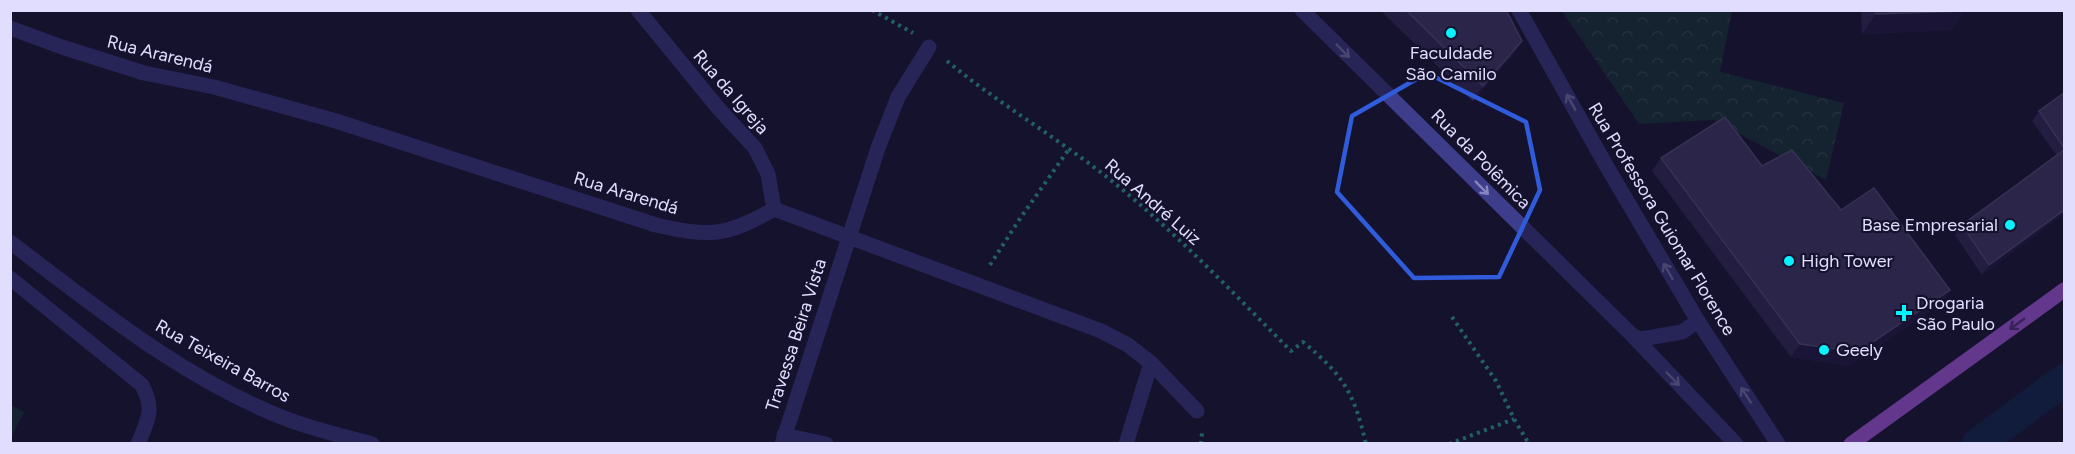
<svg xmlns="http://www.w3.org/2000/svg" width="2075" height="454" viewBox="0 0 2075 454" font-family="Figtree,sans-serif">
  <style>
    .forest { fill: url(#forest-crowns) }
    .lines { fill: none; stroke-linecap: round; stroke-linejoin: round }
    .canal { stroke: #0d2850; stroke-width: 32 }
    .path { stroke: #31bfb1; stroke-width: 4; stroke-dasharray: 3 4.5; stroke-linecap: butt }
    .minor { stroke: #3d3d8b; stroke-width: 15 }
    .major { stroke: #bf64ff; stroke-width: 15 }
    .wall { fill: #322b5a }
    .shaded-wall { fill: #1f1941 }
    .building { fill: #453e6c; stroke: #5d5783; stroke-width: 1.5 }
    .oneway { stroke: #8685bf }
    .oneway2 { stroke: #61378c }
    .marked { fill: none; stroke: #305cdc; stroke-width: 4.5; stroke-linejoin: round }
    .poi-dot { fill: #09f0ff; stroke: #15122d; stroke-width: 2 }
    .labels { text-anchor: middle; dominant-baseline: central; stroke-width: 4.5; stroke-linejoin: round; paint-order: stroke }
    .poi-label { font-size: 18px; fill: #e0ddff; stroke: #15122d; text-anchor: start }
    .street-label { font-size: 18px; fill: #e0ddff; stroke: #15122d }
  </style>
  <defs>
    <pattern id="forest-crowns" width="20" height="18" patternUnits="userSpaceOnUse" patternTransform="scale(1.5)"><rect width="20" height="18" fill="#153734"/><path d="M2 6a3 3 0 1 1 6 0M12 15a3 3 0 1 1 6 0" fill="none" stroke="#375452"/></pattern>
  </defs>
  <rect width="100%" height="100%" fill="#15122d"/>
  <!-- forest -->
  <g class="forest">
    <polygon points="1562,11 1732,11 1720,72 1844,103 1826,180 1713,120 1639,124"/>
    <polygon points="11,405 24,412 11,438"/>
  </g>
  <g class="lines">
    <!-- canal -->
    <polyline class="canal" points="1978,444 2064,380"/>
    <!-- path -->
    <g class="path">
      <polyline points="872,10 913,33"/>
      <path d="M947 61C1005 109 1072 146 1130 196 1187 244 1239 299 1291 351L1303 342C1343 375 1354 392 1366 444"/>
      <polyline points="990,265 1019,220 1069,149"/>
      <polyline points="1452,317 1496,381 1514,419 1529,444"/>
      <polyline points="1201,444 1202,432"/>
      <polyline points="1449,444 1514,419"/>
    </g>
    <!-- minor -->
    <g class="minor">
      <polyline points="638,10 719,109 755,148 768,174 774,209"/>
      <polyline points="1302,10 1633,336 1641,339 1682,332 1698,321"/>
      <polyline points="1519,10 1607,167 1698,321 1778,444"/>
      <path d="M10 28 62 47 144 73 214 87 336 121 656 225C709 237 726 237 774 209L1101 331 1128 345 1151 363 1197 411"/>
      <path d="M10 242C96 307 182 378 284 418 312 429 343 436 372 444"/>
      <path d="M10 278 142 385C155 410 148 419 138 444"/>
      <polyline points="1633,336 1736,444"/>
      <polyline points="784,435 826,444"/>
      <polyline points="782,444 878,148 898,97 929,47"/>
      <polyline points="1126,444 1151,363"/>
    </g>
    <!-- major -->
    <polyline class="major" points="1851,444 2064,290"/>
  </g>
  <!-- wall -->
  <g class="wall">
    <polygon points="1380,10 1506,10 1522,41 1512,56 1473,101"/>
    <polygon points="1861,10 1965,10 1951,30 1862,34"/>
    <polygon points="2064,93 2064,214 1982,275 1955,235 1962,225 2057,156 2032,121 2039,111"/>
    <polygon points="1661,158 1762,166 1841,210 1950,290 1941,304 1849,366 1791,357 1652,171"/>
  </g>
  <!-- shaded-wall -->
  <g class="shaded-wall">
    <polygon points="1965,11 1951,30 1862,34 1876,14"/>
    <polygon points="1522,41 1512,56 1473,101 1483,86"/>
    <polygon points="2064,210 2064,214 1982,275 1989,265"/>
    <polygon points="1950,290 1941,304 1849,366 1791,357 1800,344"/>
  </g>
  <!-- building -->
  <g class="building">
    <polygon points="1406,10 1506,10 1522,41 1483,86"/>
    <polygon points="1876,10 1965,10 1965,11 1876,14"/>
    <polygon points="2064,93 2064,148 2039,111"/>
    <polygon points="1725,117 1762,166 1792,150 1841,210 1874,188 1950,290 1858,352 1800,344 1661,158"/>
    <polygon points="2064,150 2064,210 1989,265 1962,225"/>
  </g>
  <!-- one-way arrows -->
  <defs><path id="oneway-shaft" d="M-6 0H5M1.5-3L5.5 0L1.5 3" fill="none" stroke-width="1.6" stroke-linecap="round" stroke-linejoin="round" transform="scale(1.5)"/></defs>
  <g class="oneway">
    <use href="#oneway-shaft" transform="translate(1343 51) rotate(45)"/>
    <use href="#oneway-shaft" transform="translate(1571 102) rotate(-119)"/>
    <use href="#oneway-shaft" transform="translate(1482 188) rotate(45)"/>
    <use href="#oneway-shaft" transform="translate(1668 271) rotate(-120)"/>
    <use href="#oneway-shaft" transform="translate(1673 379) rotate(46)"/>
    <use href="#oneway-shaft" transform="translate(1746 395) rotate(-123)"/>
  </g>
  <use class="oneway2" href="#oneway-shaft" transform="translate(2017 324) rotate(144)"/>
  <!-- marked area -->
  <path d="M0 0H2075V454H0ZM1427 73 1526 122 1540 190 1499 277 1414 278 1337 192 1352 116Z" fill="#15122d" fill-opacity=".55" fill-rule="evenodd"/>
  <path class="marked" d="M1427 73 1526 122 1540 190 1499 277 1414 278 1337 192 1352 116Z"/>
  <!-- markers -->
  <g class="poi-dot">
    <circle cx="1451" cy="33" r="6"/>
    <circle cx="2010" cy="225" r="6"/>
    <circle cx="1789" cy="261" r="6"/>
    <path d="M1901 304h6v6h6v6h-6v6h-6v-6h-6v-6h6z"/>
    <circle cx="1824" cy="350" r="6"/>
  </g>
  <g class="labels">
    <!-- poi labels -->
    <g class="poi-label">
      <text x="1451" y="53" text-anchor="middle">Faculdade<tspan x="1451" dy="21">São Camilo</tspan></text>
      <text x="1998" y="225" text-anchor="end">Base Empresarial</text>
      <text x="1801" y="261">High Tower</text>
      <text x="1916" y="303">Drogaria<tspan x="1916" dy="21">São Paulo</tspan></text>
      <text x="1836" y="350">Geely</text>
    </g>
    <!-- street labels -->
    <g class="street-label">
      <text transform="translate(160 54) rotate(14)">Rua Ararendá</text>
      <text transform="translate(731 92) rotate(49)">Rua da Igreja</text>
      <text transform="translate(1481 159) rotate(45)">Rua da Polêmica</text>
      <text transform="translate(626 193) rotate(17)">Rua Ararendá</text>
      <text transform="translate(1153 202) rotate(41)">Rua André Luiz</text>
      <text transform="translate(1662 219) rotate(59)">Rua Professora Guiomar Florence</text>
      <text transform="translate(796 335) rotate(-72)">Travessa Beira Vista</text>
      <text transform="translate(223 361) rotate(29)">Rua Teixeira Barros</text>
    </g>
  </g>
  <!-- border -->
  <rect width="2075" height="454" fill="none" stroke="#e0ddff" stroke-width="24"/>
</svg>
